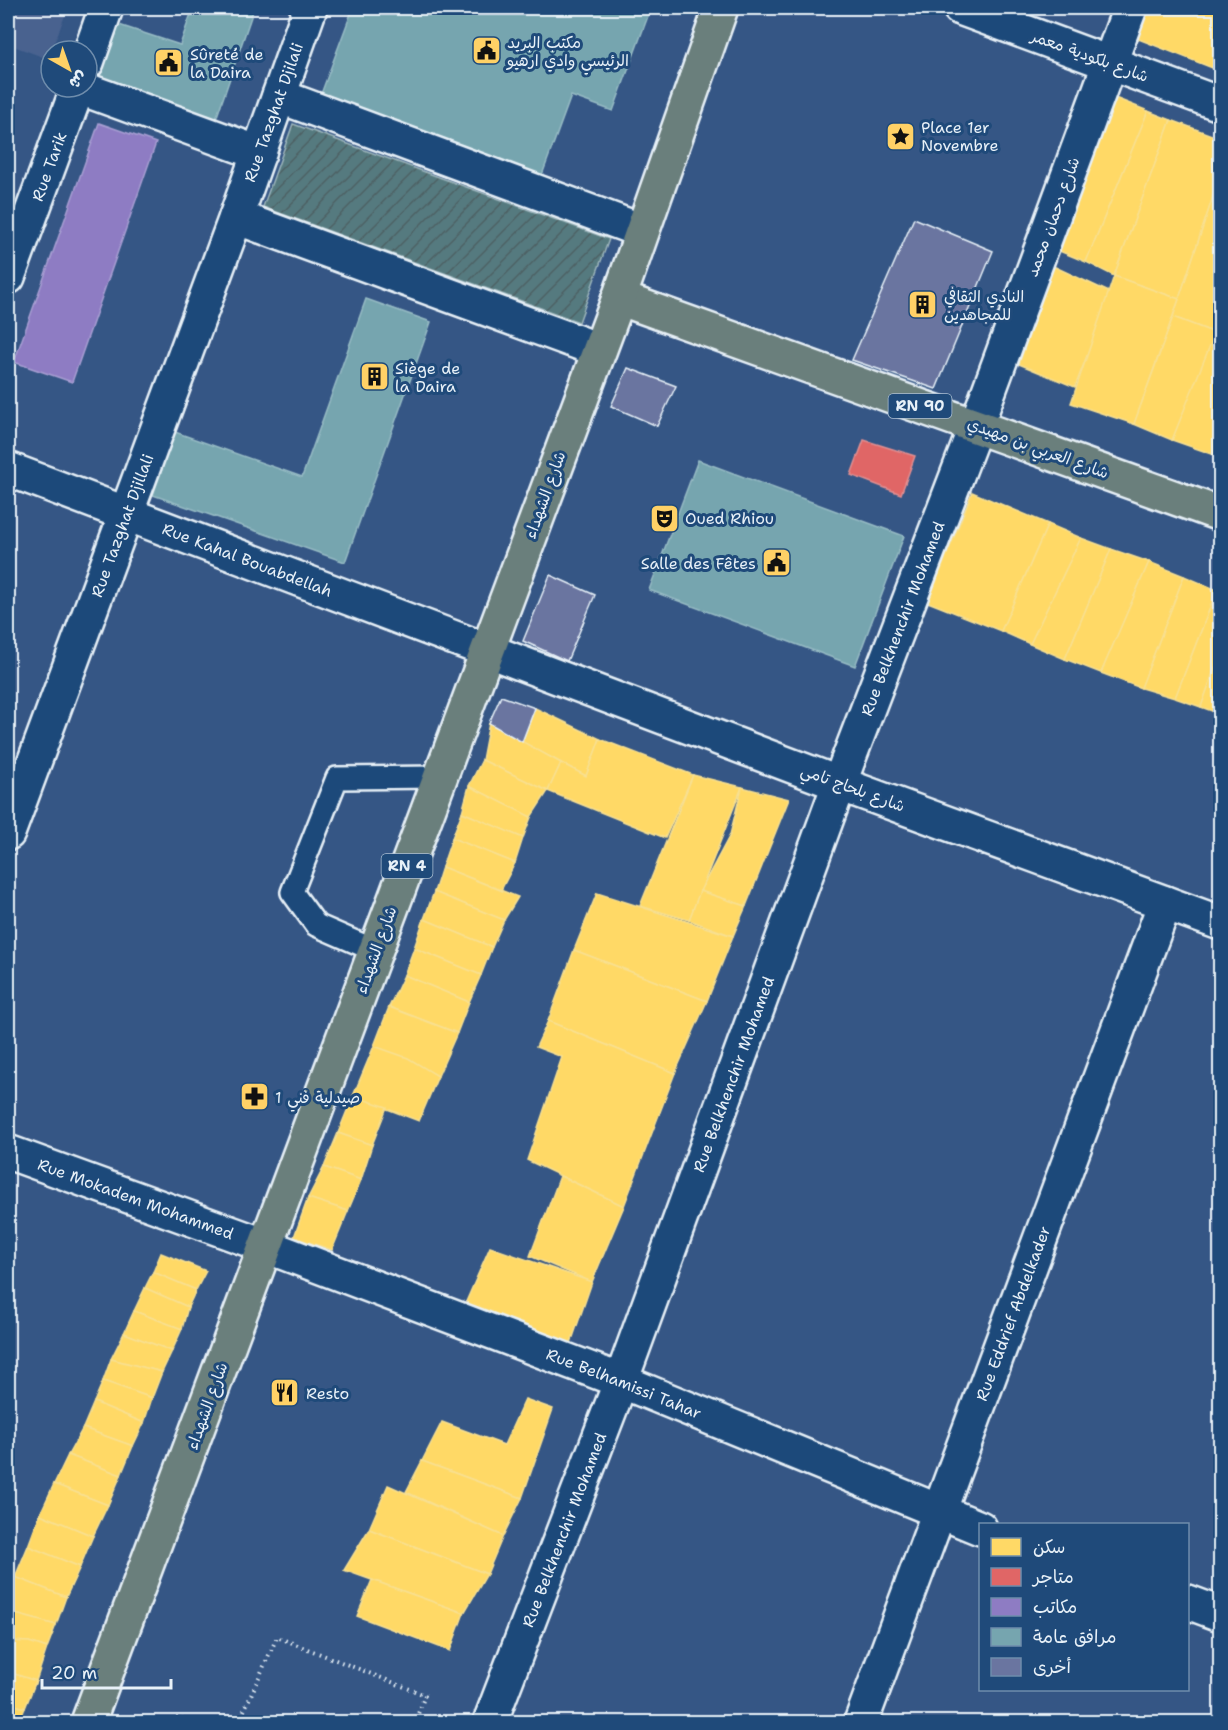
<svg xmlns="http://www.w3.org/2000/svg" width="1228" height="1730" viewBox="0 0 1228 1730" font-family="'Shantell Sans','Playpen Sans Arabic',sans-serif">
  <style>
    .built { fill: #48628f }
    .garden { fill: url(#garden-furrows); stroke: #9eb6bc; stroke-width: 1.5 }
    .homes { fill: #ffd966; stroke: #f8e092; stroke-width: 1.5 }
    .shops { fill: #e06666; stroke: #e29092; stroke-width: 1.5 }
    .offices { fill: #8e7cc3; stroke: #a99fd3; stroke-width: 1.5 }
    .public { fill: #76a5af; stroke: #98bcc5; stroke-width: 1.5 }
    .building { fill: #6a75a0; stroke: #e8f1f8; stroke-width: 1.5 }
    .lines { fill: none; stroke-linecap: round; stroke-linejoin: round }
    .service-casing { stroke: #e8f1f8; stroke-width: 26 }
    .minor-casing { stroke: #e8f1f8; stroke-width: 38 }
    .primary-casing { stroke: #e8f1f8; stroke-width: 38 }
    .path { stroke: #e8f1f8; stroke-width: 4; stroke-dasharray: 1.5 4.5; stroke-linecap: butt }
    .service { stroke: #1f4a7a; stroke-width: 21 }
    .minor { stroke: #1f4a7a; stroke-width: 33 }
    .primary { stroke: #6b7f7c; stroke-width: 33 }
    .labels { text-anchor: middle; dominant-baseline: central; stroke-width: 6; stroke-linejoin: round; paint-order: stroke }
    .shield { fill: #1f4a7a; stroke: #acbfd2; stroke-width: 1.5 }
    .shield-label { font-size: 15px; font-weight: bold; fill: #e8f1f8 }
    .poi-label { font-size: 16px; fill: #e8f1f8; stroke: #1f4a7a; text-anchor: start }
    .street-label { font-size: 16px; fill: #e8f1f8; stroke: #1f4a7a }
  </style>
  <defs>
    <pattern id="garden-furrows" width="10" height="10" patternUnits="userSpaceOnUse" patternTransform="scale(1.5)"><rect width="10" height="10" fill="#557a7f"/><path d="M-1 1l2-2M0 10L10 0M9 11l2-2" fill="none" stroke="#4e6164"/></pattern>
  </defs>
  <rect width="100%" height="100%" fill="#355685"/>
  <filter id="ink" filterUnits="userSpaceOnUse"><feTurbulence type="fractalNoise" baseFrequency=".0167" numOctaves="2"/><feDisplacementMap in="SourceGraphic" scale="12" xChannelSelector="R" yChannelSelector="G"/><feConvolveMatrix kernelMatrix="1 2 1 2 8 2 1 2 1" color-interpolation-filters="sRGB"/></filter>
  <g filter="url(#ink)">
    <!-- built -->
    <polygon class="built" points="8,8 68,8 48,59 8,44"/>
    <!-- garden -->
    <polygon class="garden" points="293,124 609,239 579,322 263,207"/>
    <!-- homes -->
    <g class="homes">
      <polygon points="1148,8 1220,8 1220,71 1136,38"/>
      <polygon points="1115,98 1148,111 1086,262 1057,250"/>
      <polygon points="1148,111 1171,120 1114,276 1086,262"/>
      <polygon points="1171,120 1220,138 1220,176 1179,299 1114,276"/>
      <polygon points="1220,176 1220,315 1215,333 1173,317"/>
      <polygon points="1053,266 1111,293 1075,387 1019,364"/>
      <polygon points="1114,276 1179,299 1134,424 1071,403"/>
      <polygon points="1220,315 1220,439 1215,455 1172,440"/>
      <polygon points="1173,317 1215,333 1172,440 1134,424"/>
      <polygon points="972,492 1048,524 1001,631 928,602"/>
      <polygon points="1048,524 1081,538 1030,644 1001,631"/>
      <polygon points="1081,538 1111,549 1065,659 1030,644"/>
      <polygon points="1111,549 1149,562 1101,673 1065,659"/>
      <polygon points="1149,562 1184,576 1141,688 1101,673"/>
      <polygon points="1184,576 1217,590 1175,698 1141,688"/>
      <polygon points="1217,590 1220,591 1220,654 1201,707 1175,698"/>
      <polygon points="1220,654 1220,714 1201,707"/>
      <polygon points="535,708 600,739 586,776 522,742"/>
      <polygon points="489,723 561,763 548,791 482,760"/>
      <polygon points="600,739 693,775 665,838 548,791 561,763 586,776"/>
      <polygon points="482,760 548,791 531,817 469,786"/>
      <polygon points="693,775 742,787 689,920 640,906"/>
      <polygon points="469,786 531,817 523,838 462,812"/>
      <polygon points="742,787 789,799 746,906 700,891 730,835"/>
      <polygon points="462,812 523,838 515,863 452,838"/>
      <polygon points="452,838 515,863 501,890 442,867"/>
      <polygon points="442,867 518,897 504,920 434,892"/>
      <polygon points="700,891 746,906 733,936 689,920"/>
      <polygon points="434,892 504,920 492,947 424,919"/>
      <polygon points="597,893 733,936 707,1001 574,950"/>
      <polygon points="424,919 492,947 481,975 414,948"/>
      <polygon points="414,948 481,975 469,1002 404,975"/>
      <polygon points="574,950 707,1001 675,1073 548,1021"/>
      <polygon points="404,975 469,1002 457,1033 389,1007"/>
      <polygon points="389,1007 457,1033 438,1076 374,1046"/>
      <polygon points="548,1021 675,1073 624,1206 527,1160 562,1057 536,1047"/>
      <polygon points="374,1046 408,1058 438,1076 419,1121 353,1096"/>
      <polygon points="353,1096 387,1107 372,1145 338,1133"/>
      <polygon points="338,1133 372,1145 361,1180 324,1167"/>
      <polygon points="324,1167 361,1180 348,1211 308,1198"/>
      <polygon points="560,1176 624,1206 592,1282 530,1256"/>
      <polygon points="308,1198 348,1211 332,1250 294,1237"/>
      <polygon points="490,1247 592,1282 571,1343 465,1304"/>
      <polygon points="161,1253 206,1271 196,1290 153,1272"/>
      <polygon points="153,1272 196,1290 188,1307 145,1288"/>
      <polygon points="145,1288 188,1307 182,1329 134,1311"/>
      <polygon points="134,1311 182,1329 172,1351 124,1333"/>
      <polygon points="124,1333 172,1351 162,1372 111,1359"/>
      <polygon points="111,1359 162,1372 152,1398 103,1381"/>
      <polygon points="103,1381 152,1398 144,1423 94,1402"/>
      <polygon points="525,1399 553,1409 522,1498 422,1461 442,1422 504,1445"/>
      <polygon points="94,1402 144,1423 133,1446 83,1428"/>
      <polygon points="83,1428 133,1446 121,1475 68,1455"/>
      <polygon points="68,1455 121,1475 108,1505 54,1484"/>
      <polygon points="422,1461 522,1498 503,1536 406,1492"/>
      <polygon points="54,1484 108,1505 93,1536 40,1514"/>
      <polygon points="388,1485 503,1536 487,1574 369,1529"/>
      <polygon points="40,1514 93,1536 80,1567 28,1546"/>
      <polygon points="369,1529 487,1574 464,1613 344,1570"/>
      <polygon points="28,1546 80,1567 66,1597 15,1577"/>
      <polygon points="15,1577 66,1597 56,1625 8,1612 8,1597"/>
      <polygon points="372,1580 464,1613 450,1651 357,1616"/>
      <polygon points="8,1612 56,1625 47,1648 29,1642 8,1641"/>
      <polygon points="8,1641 29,1642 47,1648 36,1681 8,1672"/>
      <polygon points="8,1672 36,1681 25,1708 8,1703"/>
      <polygon points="8,1703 25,1708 19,1722 8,1722"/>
    </g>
    <!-- shops -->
    <polygon class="shops" points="864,440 915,456 901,494 851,475"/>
    <!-- offices -->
    <polygon class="offices" points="99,123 156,143 72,382 14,362"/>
    <!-- public -->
    <g class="public">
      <polygon points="193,8 254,8 215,122 97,81 116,24 180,45"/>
      <polygon points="353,8 651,8 613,111 571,96 542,175 321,94"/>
      <polygon points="366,299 431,322 345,562 153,495 175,432 302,477"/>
      <polygon points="698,460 904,536 855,666 649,590"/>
    </g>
    <!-- building -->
    <g class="building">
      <polygon points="914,218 993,251 936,389 852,360"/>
      <polygon points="628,368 676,386 657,426 611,406"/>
      <polygon points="550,575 595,595 567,661 523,641"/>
      <polygon points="501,696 535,708 522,742 489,723"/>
    </g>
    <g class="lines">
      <defs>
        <polyline id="service" points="376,951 316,925 292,892 337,778 441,777"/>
        <g id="minor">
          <polyline points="960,8 1220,104"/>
          <polyline points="87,62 106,8"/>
          <polyline points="78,87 259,153"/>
          <polyline points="279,96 642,231"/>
          <polyline points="236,217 599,350"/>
          <path id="s1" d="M8 277 78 87"/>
          <path id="s2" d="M8 469 840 784 1220 923"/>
          <path id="s3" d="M8 833 236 217 310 8"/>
          <path id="s4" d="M8 1152 266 1246 621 1381 980 1528"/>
          <polyline points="1188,1602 1220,1614"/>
          <path id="s5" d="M490 1722 621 1381 847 763 976 426 1130 8"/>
          <path id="s6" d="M861 1722 1165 903"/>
        </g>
        <g id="primary">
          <polyline points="619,298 1220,514"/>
          <polyline points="88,1722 619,298 721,8"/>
        </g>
      </defs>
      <!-- service casing -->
      <use href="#service" class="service-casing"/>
      <!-- minor casing -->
      <use href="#minor" class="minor-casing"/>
      <!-- primary casing -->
      <use href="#primary" class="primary-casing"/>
      <!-- path -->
      <g class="path">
        <polyline points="176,1718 192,1722"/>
        <polyline points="239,1722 277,1637 425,1695 415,1722"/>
      </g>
      <!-- service -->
      <use href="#service" class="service"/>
      <!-- minor -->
      <use href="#minor" class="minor"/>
      <!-- primary -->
      <use href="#primary" class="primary"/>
    </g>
  </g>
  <!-- icons -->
  <defs>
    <symbol id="civic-square" viewBox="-11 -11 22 22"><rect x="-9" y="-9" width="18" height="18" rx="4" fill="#ffd166" stroke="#1f4a7a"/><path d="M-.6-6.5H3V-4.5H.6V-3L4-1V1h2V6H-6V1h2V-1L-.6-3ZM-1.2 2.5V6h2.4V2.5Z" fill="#111"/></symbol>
    <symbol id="sight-square" viewBox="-11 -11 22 22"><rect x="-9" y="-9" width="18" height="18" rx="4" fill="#ffd166" stroke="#1f4a7a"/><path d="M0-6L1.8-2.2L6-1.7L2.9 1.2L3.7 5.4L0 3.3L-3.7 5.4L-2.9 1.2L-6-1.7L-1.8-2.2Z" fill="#111"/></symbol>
    <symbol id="building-square" viewBox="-11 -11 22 22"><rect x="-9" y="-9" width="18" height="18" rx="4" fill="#ffd166" stroke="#1f4a7a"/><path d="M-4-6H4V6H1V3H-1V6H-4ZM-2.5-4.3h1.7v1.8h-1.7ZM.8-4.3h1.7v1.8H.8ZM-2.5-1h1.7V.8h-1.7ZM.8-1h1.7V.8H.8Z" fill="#111"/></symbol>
    <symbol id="theatre-square" viewBox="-11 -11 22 22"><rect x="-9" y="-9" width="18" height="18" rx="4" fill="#ffd166" stroke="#1f4a7a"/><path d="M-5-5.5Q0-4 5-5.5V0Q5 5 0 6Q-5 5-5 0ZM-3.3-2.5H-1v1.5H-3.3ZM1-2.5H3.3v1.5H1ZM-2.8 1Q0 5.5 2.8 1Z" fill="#111"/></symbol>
    <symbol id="pharmacy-square" viewBox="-11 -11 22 22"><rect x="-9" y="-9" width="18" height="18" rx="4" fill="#ffd166" stroke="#1f4a7a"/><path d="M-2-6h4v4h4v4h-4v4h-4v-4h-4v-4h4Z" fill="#111"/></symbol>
    <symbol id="restaurant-square" viewBox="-11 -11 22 22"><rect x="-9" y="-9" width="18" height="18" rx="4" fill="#ffd166" stroke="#1f4a7a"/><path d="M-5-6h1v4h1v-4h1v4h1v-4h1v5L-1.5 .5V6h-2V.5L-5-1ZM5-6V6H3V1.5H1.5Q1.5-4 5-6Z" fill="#111"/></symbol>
  </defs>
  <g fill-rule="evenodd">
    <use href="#civic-square" x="470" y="34" width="33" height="33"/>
    <use href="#civic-square" x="152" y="46" width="33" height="33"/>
    <use href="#sight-square" x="884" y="120" width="33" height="33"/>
    <use href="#building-square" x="906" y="288" width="33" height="33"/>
    <use href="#building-square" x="358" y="360" width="33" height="33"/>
    <use href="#theatre-square" x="648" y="502" width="33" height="33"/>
    <use href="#civic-square" x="760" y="546" width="33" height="33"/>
    <use href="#pharmacy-square" x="238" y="1080" width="33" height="33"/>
    <use href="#restaurant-square" x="268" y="1376" width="33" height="33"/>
  </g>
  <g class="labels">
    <!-- shield labels -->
    <g class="shield">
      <rect x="888.5" y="394" width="63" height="24" rx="4.5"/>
      <rect x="381.5" y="854" width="51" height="24" rx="4.5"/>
    </g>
    <g class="shield-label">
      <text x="920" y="406">RN 90</text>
      <text x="407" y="866">RN 4</text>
    </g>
    <!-- poi labels -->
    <g class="poi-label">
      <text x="507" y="42">مكتب البريد<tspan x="507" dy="18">الرئيسي وادي ارهيو</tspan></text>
      <text x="190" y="54">Sûreté de<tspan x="190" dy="18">la Daira</tspan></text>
      <text x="921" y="127">Place 1er<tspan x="921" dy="18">Novembre</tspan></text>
      <text x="944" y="296">النادي الثقافي<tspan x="944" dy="18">للمجاهدين</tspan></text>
      <text x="395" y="368">Siège de<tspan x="395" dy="18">la Daira</tspan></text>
      <text x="685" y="518">Oued Rhiou</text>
      <text x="756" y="563" text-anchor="end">Salle des Fêtes</text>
      <text x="275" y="1097">صيدلية فني 1</text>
      <text x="306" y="1393">Resto</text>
    </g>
    <!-- street labels -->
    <g class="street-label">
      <text transform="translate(1090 56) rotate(20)">شارع بلكودية معمر</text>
      <text stroke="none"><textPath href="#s3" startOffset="768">Rue Tazghat Djilali</textPath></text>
      <text stroke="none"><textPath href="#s1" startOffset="118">Rue Tarik</textPath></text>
      <text transform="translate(1053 217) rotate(-70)">شارع دحمان محمد</text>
      <text transform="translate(1038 448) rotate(20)">شارع العربي بن مهيدي</text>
      <text transform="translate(545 495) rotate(-70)">شارع الشهداء</text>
      <text stroke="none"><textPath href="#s3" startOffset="328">Rue Tazghat Djillali</textPath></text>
      <text stroke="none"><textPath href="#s2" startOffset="256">Rue Kahal Bouabdellah</textPath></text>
      <text stroke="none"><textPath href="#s5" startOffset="1178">Rue Belkhenchir Mohamed</textPath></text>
      <text transform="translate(853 788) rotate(20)">شارع بلحاج تامي</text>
      <text transform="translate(376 950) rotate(-70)">شارع الشهداء</text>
      <text stroke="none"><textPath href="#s5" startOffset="692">Rue Belkhenchir Mohamed</textPath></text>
      <text stroke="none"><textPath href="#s4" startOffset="136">Rue Mokadem Mohammed</textPath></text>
      <text stroke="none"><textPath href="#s6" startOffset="436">Rue Eddrief Abdelkader</textPath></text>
      <text stroke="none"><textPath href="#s4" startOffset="658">Rue Belhamissi Tahar</textPath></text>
      <text transform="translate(207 1406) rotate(-70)">شارع الشهداء</text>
      <text stroke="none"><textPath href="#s5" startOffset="206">Rue Belkhenchir Mohamed</textPath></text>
    </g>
  </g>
  <!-- margin -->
  <rect width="1228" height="1730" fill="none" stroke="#1f4a7a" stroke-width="30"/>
  <rect x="15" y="15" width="1198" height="1700" fill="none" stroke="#e8f1f8" stroke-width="2" filter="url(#ink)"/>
  <!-- legend -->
  <rect x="979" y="1523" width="210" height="168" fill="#1f4a7a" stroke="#6f8dac" stroke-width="1.5"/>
  <rect x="991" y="1538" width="30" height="18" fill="#ffd966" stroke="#6f8dac" stroke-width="1.5"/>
  <text x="1033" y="1553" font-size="18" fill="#e8f1f8">سكن</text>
  <rect x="991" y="1568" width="30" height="18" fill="#e06666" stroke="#6f8dac" stroke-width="1.5"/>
  <text x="1033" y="1583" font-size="18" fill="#e8f1f8">متاجر</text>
  <rect x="991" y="1598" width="30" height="18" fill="#8e7cc3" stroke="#6f8dac" stroke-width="1.5"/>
  <text x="1033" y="1613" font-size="18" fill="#e8f1f8">مكاتب</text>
  <rect x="991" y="1628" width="30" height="18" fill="#76a5af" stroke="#6f8dac" stroke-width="1.5"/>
  <text x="1033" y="1643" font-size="18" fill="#e8f1f8">مرافق عامة</text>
  <rect x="991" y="1658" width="30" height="18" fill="#6a75a0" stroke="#6f8dac" stroke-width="1.5"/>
  <text x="1033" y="1673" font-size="18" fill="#e8f1f8">أخرى</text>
  <!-- north arrow -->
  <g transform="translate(69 69) rotate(140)"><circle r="28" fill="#1f4a7a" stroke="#6f8dac" stroke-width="1.5"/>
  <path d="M0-4.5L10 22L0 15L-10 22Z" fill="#ffd166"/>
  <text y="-9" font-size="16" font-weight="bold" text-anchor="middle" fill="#e8f1f8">ش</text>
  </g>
  <!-- scale -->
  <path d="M42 1679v9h129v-9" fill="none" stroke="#e8f1f8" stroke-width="3"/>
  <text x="51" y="1679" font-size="18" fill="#e8f1f8" stroke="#1f4a7a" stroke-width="4.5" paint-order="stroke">20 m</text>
</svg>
